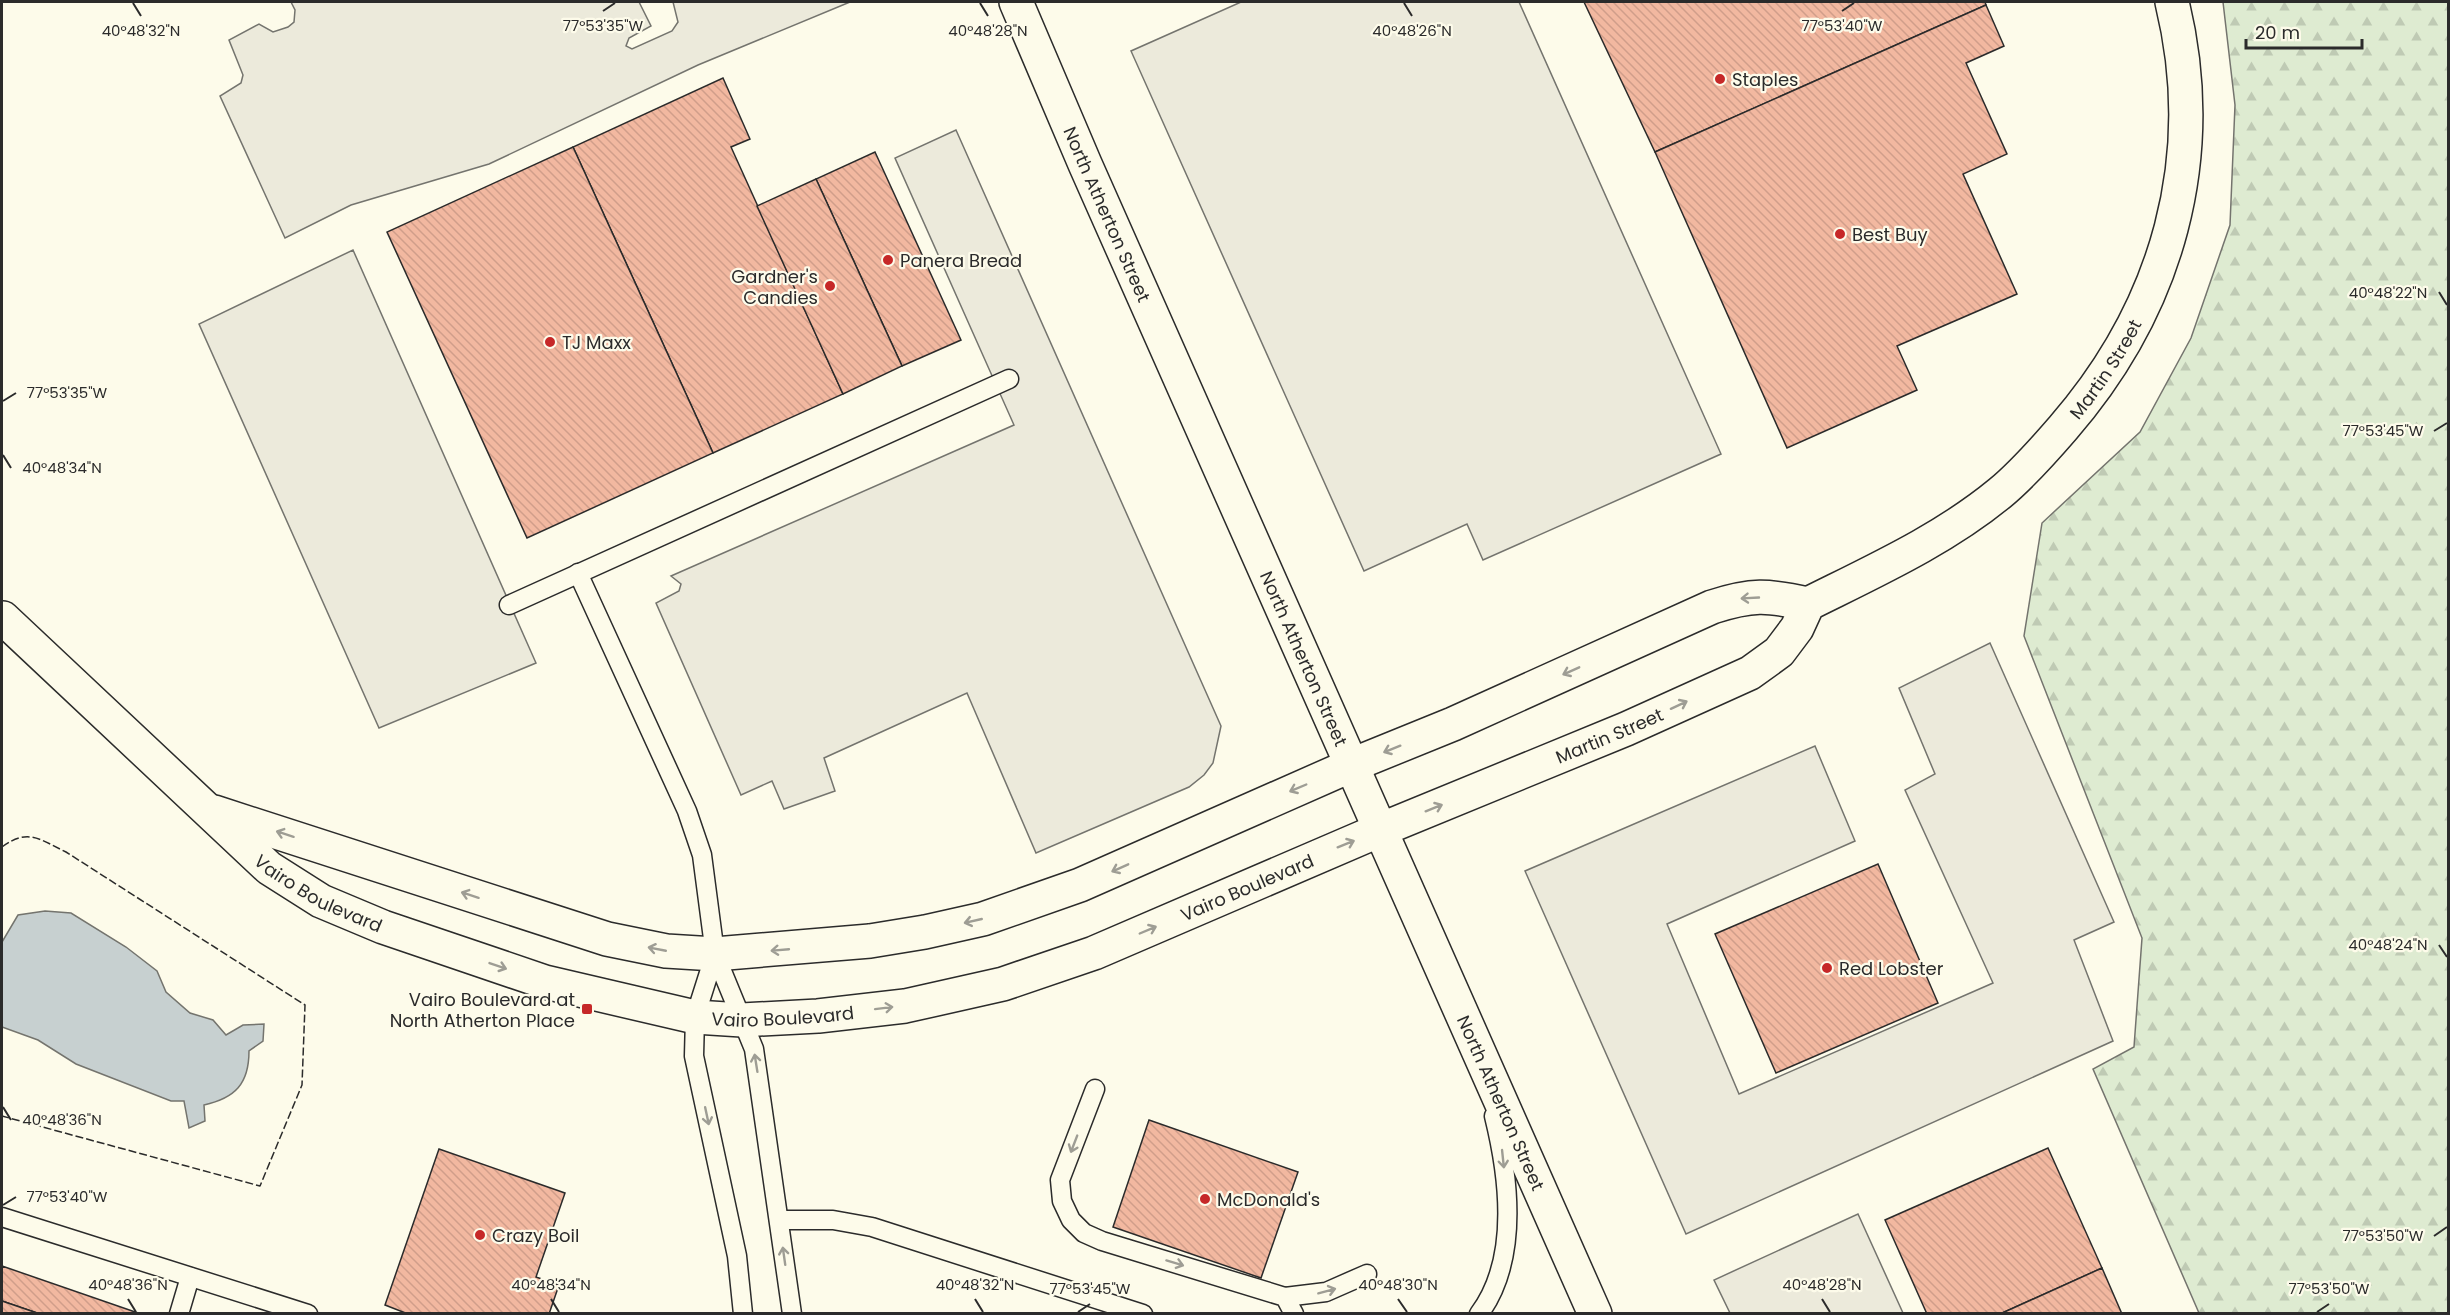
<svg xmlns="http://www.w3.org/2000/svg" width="2450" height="1315" viewBox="0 0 2450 1315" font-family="Poppins,sans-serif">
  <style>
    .forest { fill: url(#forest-firs); stroke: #74746e; stroke-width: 1.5 }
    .parking { fill: #eceadb; stroke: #74746e; stroke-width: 1.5 }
    .water { fill: #c7d0d0; stroke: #74746e; stroke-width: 1.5 }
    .building { fill: url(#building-back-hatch); stroke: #2b2b2b; stroke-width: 1.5 }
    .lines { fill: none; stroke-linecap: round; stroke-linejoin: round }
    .service-casing { stroke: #2b2b2b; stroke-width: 21 }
    .tertiary-casing { stroke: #2b2b2b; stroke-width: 36 }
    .secondary-casing { stroke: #2b2b2b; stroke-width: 36 }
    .primary-casing { stroke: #2b2b2b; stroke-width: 36 }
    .service { stroke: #fdfbea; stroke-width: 18 }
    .tertiary { stroke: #fdfbea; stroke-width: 33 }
    .secondary { stroke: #fdfbea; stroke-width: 33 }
    .primary { stroke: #fdfbea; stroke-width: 33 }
    .fence { stroke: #2b2b2b; stroke-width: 1.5; stroke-dasharray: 8 3; stroke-linecap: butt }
    .oneway { stroke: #9e9d94 }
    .ticks { fill: none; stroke: #2b2b2b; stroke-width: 2 }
    .poi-dot { fill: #c62828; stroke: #fdfbea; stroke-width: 2 }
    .labels { text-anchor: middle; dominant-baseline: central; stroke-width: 4.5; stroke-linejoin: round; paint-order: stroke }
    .poi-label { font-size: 18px; fill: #2b2b2b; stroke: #fdfbea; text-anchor: start }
    .street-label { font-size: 18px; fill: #2b2b2b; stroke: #fdfbea }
    .ticks-label { font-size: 15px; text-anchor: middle; fill: #2b2b2b; stroke: #fdfbea; stroke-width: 4.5; stroke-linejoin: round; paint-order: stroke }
  </style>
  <defs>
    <pattern id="forest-firs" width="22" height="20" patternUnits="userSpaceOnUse" patternTransform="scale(1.5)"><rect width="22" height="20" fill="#deebd1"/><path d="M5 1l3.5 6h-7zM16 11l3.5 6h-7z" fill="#bfcab4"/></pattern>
    <pattern id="building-back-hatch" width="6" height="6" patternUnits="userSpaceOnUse" patternTransform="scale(1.5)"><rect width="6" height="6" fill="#f2b8a0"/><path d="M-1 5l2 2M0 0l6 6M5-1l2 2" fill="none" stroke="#d09e8a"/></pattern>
  </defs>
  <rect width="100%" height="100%" fill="#fdfbea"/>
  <!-- forest -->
  <polygon class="forest" points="2223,2 2448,2 2448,1313 2199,1313 2093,1069 2134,1047 2142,938 2024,636 2042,523 2140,432 2191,338 2230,225 2235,105"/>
  <!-- parking -->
  <g class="parking">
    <polygon points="291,2 639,2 651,26 629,38 626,46 632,49 672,31 678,22 673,2 850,2 698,65 489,164 351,205 285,238 220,96 241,83 243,75 229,40 259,24 273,32 288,27 294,22 295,10"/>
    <polygon points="1241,2 1519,2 1721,454 1483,560 1467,524 1364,571 1131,51"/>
    <polygon points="956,130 1221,726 1213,763 1204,775 1189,787 1036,853 967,693 824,758 835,791 784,809 772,781 741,795 656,603 679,591 681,584 671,576 1014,425 895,158"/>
    <polygon points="353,250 536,663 379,728 199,324"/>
    <polygon points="1990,643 2114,922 2074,940 2113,1041 1686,1234 1525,871 1815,746 1855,841 1667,924 1739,1094 1993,983 1905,790 1935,774 1899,688"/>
    <polygon points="1858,1214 1903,1313 1730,1313 1714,1280"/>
  </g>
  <!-- water -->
  <path class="water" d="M45 911 71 913 126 947 157 971 166 992 190 1013 213 1020 226 1035 243 1025 264 1024 263 1041 249 1051C249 1084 235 1098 204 1105L205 1121 189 1128 184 1101H171L76 1064 38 1040 2 1027V942L18 915Z"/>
  <!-- building -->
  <g class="building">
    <polygon points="1584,2 1985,2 1986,5 1655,152"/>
    <polygon points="1986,5 2004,46 1966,63 2007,154 1963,174 2017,294 1897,346 1917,390 1787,448 1655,152"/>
    <polygon points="723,78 750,139 731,147 843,394 713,453 573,147"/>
    <polygon points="573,147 713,453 527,538 387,232"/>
    <polygon points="875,152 961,340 902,366 816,179"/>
    <polygon points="816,179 902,366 843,394 757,206"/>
    <polygon points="1878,864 1938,1003 1776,1073 1715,934"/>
    <polygon points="1149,1120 1298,1172 1261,1278 1113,1227"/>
    <polygon points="2048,1148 2102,1268 2000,1314 1927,1314 1885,1220"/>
    <polygon points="439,1149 565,1193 536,1277 559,1285 549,1314 408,1314 385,1305"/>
    <polygon points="2,1266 141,1314 40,1314 2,1301"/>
    <polygon points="2102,1268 2122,1314 2000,1314"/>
    <polygon points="2,1301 40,1314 2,1314"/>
  </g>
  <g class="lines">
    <defs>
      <g id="service">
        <polyline points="578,573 687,811 702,855 715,954 754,1049 792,1314"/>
        <polyline points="509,605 1009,379"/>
        <polyline points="715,954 695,1017 694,1056 737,1256 743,1314"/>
        <polyline points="1095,1089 1060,1180 1062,1201 1071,1220 1084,1233 1102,1241 1285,1297 1294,1314"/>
        <polyline points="2,1217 308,1314"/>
        <polyline points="779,1220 833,1220 872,1227 1143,1314"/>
        <polyline points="1285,1297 1326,1292 1367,1274"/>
        <polyline points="179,1314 190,1277"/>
        <path d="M1479 1314C1520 1259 1509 1177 1494 1116"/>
      </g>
      <g id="tertiary">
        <path d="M1352 765 1453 724 1712 607C1752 594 1767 595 1808 604"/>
        <path id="s1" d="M1380 830 1626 729 1750 673 1779 652 1797 628 1808 604C1874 571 1943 540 2000 493 2023 474 2044 450 2063 428 2168 307 2210 158 2172 2"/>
      </g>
      <g id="secondary">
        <path id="s2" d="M2 621 3 618 269 868 321 901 383 927 545 982 695 1017 742 1020 818 1016 905 1006 1003 984 1094 953 1380 830"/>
        <polyline points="214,812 607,939 666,951 715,954 870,941 925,932 983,919 1080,885 1352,765"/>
      </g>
      <g id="primary">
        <path id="s3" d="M1016 2 1085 164 1595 1314"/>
      </g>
    </defs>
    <!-- service casing -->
    <use href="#service" class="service-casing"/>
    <!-- tertiary casing -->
    <use href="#tertiary" class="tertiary-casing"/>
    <!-- secondary casing -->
    <use href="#secondary" class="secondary-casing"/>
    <!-- primary casing -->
    <use href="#primary" class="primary-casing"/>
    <!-- service -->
    <use href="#service" class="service"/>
    <!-- tertiary -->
    <use href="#tertiary" class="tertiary"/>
    <!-- secondary -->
    <use href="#secondary" class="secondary"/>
    <!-- primary -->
    <use href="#primary" class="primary"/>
    <!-- fence -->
    <path class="fence" d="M2 847C28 828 39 839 66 852L305 1005 302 1085 260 1186 2 1116"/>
  </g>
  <!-- one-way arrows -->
  <defs><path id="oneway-shaft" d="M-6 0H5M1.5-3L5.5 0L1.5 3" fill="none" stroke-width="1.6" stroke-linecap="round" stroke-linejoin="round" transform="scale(1.5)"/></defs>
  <g class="oneway">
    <use href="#oneway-shaft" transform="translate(1750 598) rotate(177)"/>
    <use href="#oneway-shaft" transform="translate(1571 671) rotate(156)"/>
    <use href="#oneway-shaft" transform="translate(1679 705) rotate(-25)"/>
    <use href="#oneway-shaft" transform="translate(1392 749) rotate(158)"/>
    <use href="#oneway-shaft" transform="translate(1298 788) rotate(157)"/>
    <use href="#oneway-shaft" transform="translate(1434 808) rotate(-22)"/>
    <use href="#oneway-shaft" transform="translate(285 834) rotate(-162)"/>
    <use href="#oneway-shaft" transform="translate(1346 844) rotate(-22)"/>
    <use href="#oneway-shaft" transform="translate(1120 868) rotate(156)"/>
    <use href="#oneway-shaft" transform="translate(470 895) rotate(-162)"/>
    <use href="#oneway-shaft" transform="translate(973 921) rotate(167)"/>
    <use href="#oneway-shaft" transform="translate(1148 930) rotate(-23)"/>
    <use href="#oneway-shaft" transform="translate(657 949) rotate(-169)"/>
    <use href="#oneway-shaft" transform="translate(780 950) rotate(175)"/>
    <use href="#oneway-shaft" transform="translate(498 966) rotate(19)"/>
    <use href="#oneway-shaft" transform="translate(884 1008) rotate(-7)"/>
    <use href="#oneway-shaft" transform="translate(756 1063) rotate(-99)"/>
    <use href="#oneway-shaft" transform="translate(707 1116) rotate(78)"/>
    <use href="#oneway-shaft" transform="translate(1074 1144) rotate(111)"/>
    <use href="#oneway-shaft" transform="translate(1503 1159) rotate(84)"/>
    <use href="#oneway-shaft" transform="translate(784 1256) rotate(-98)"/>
    <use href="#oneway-shaft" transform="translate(1175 1263) rotate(17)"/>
    <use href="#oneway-shaft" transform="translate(1327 1291) rotate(-15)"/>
  </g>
  <!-- ticks -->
  <path class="ticks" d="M133 3 141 16M980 3 988 16M1404 3 1412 16M603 11 615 3M1842 11 1854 3M2439 292 2447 305M3 401 16 393M2434 431 2447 423M3 455 11 468M2439 945 2447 957M3 1107 11 1120M3 1205 16 1197M2434 1236 2447 1227M128 1299 136 1312M551 1299 559 1312M975 1299 983 1312M1398 1299 1407 1312M1822 1299 1830 1312M1078 1312 1090 1304M2317 1312 2329 1304"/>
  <!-- markers -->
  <g class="poi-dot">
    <circle cx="1720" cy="79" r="6"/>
    <circle cx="1840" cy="234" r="6"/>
    <circle cx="888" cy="260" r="6"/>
    <circle cx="830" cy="286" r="6"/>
    <circle cx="550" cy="342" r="6"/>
    <circle cx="1827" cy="968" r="6"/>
    <rect x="581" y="1003" width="12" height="12" rx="3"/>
    <circle cx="1205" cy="1199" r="6"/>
    <circle cx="480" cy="1235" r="6"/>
  </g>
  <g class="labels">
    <!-- poi labels -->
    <g class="poi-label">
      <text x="1732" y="79">Staples</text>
      <text x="1852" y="234">Best Buy</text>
      <text x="900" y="260">Panera Bread</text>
      <text x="818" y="276" text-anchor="end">Gardner's<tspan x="818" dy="21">Candies</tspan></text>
      <text x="562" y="342">TJ Maxx</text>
      <text x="1839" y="968">Red Lobster</text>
      <text x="575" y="999" text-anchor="end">Vairo Boulevard at<tspan x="575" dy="21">North Atherton Place</tspan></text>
      <text x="1217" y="1199">McDonald's</text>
      <text x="492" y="1235">Crazy Boil</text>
    </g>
    <!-- street labels -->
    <g class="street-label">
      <text stroke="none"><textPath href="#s3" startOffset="231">North Atherton Street</textPath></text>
      <text stroke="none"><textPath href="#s1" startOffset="880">Martin Street</textPath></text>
      <text stroke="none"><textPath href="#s3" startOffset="717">North Atherton Street</textPath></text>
      <text stroke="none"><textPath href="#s1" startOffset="248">Martin Street</textPath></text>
      <text stroke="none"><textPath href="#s2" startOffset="1396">Vairo Boulevard</textPath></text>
      <text stroke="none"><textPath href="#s2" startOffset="424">Vairo Boulevard</textPath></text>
      <text stroke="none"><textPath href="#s2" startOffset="910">Vairo Boulevard</textPath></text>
      <text stroke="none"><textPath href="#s3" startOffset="1203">North Atherton Street</textPath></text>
    </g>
  </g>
  <g class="ticks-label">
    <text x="603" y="31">77°53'35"W</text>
    <text x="1842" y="31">77°53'40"W</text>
    <text x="141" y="36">40°48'32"N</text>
    <text x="988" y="36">40°48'28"N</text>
    <text x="1412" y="36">40°48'26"N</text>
    <text x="2388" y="298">40°48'22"N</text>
    <text x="67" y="398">77°53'35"W</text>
    <text x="2383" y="436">77°53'45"W</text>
    <text x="62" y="473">40°48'34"N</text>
    <text x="2388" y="950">40°48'24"N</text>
    <text x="62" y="1125">40°48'36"N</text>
    <text x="67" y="1202">77°53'40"W</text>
    <text x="2383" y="1241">77°53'50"W</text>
    <text x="128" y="1290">40°48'36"N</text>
    <text x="551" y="1290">40°48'34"N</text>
    <text x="975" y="1290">40°48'32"N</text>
    <text x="1398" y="1290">40°48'30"N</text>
    <text x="1822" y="1290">40°48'28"N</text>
    <text x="1090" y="1294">77°53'45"W</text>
    <text x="2329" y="1294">77°53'50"W</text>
  </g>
  <!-- border -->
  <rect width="2450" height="1315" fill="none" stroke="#2b2b2b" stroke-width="6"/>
  <!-- scale -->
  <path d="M2246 39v9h116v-9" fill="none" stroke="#2b2b2b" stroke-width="3"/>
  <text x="2255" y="39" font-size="18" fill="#2b2b2b" stroke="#fdfbea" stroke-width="4.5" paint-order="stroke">20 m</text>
</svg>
